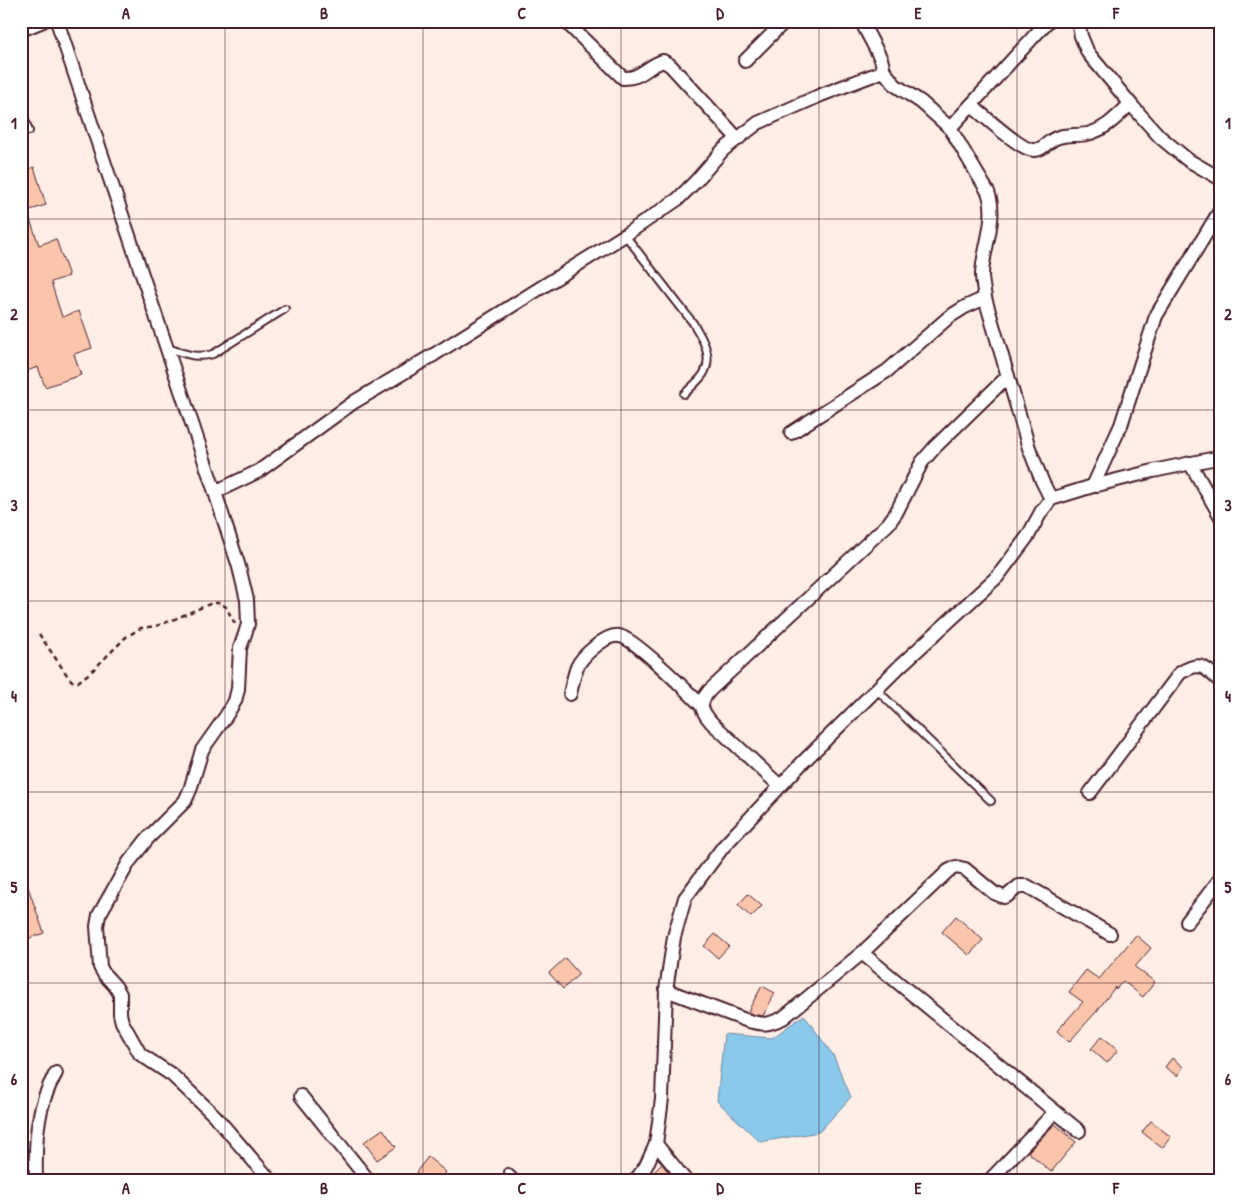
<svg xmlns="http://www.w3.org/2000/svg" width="1242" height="1202" viewBox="0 0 1242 1202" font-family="'Patrick Hand',sans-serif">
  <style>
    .water { fill: #89c9ea; stroke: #70859e }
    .building { fill: #fac5ab; stroke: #4a1f2b }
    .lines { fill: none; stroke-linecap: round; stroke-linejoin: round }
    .service-casing { stroke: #4a1f2b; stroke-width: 10 }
    .minor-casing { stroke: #4a1f2b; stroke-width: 16 }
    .path { stroke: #4a1f2b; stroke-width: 2.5; stroke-dasharray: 5 4; stroke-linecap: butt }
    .service { stroke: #fff; stroke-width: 6 }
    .minor { stroke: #fff; stroke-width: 12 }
    .grid { fill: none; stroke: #4a1f2b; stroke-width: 1; stroke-opacity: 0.55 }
    .neatline { fill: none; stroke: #4a1f2b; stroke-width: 2 }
    .grid-label { font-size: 16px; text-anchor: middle; font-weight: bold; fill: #4a1f2b }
  </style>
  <rect width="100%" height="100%" fill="#feeee6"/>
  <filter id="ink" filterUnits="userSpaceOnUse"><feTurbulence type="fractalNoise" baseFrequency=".02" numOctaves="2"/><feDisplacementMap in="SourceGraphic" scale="10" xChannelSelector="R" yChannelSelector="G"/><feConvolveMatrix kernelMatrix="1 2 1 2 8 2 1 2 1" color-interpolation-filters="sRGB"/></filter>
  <g filter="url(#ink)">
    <!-- water -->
    <polygon class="water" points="804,1015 833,1055 851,1097 819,1132 760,1142 717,1101 724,1034 772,1038"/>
    <!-- building -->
    <g class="building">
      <polygon points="34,167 46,205 27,211 39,245 56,239 69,276 51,282 62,317 79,311 92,348 74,354 81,375 45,387 38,367 21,373 21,172"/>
      <polygon points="23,873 44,933 21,941 21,874"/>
      <polygon points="748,894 762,906 751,917 738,905"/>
      <polygon points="956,916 983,940 969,955 942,932"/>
      <polygon points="715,934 729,946 718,958 704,946"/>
      <polygon points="1136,935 1151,948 1135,967 1155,982 1143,997 1123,981 1116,989 1115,987 1097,1011 1069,1042 1057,1031 1083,1002 1069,992 1086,970 1099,979"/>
      <polygon points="565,958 579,974 563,989 549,973"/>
      <polygon points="762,986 775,993 763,1016 752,1014 748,1011"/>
      <polygon points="1102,1036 1118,1050 1107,1063 1091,1049"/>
      <polygon points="1172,1058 1183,1067 1177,1076 1165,1067"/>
      <polygon points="1151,1121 1171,1137 1162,1148 1142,1132"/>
      <polygon points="1055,1124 1076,1142 1051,1172 1028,1152"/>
      <polygon points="383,1129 396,1147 377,1160 364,1142"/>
      <polygon points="428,1157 446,1172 439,1181 426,1181 416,1172"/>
      <polygon points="662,1164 671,1176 666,1181 645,1181"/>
    </g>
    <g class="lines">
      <defs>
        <g id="service">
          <polyline points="21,109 29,131"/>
          <path d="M625 235 693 323C701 336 713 355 705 371 702 379 690 388 684 394"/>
          <path d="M167 348C184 353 195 359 213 354L285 309"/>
          <polyline points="877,690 991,801"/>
          <polyline points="508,1172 518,1181"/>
        </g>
        <g id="minor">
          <polyline points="57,21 215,492 239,567 247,600 248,624 245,634 240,648 238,689 235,701 226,716 202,750 190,790 185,801 148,838 129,862 99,915 97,926 100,967 104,974 115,986 120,994 120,1014 122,1022 140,1054 172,1075 214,1115 271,1181"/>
          <path d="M565 21 623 78C641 79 647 66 663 61L670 65 738 139"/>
          <path d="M861 21 881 59 884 71 895 85 921 102 950 128 988 192C998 218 983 248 982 274 982 282 984 290 985 298L1029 448 1042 481 1051 499"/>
          <polyline points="1078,21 1081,36 1088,53 1134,108 1160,137 1188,160 1221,179"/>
          <polyline points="21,30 43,21"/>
          <polyline points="745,61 785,21"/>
          <path d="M971 105C982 114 1021 150 1033 150 1042 151 1048 141 1056 138 1066 134 1076 136 1087 134 1105 130 1118 116 1130 104"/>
          <polyline points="950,128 1048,21"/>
          <polyline points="791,433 887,371 949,317 965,307 985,298"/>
          <polyline points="1190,463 1221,517"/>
          <polyline points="1093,486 1121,425 1156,316 1221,209"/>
          <polyline points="215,492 259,471 354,402 435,354 625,235 678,199 696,181 723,150 758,123 821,95 884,71"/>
          <path d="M570 694C572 685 574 675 577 667 582 656 606 634 619 636 633 637 689 693 702 706"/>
          <path d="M780 786 711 722C701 710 698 704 709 691L888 524 896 513 922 462 935 447 1008 376"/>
          <path d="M1090 793 1180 673C1201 660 1204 667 1221 682"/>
          <polyline points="1187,922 1221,878"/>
          <polyline points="862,953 1079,1131"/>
          <path d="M666 990 748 1021C765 1025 767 1025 783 1018L862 953 948 871 956 867 965 869 994 893 1004 897 1007 896 1019 886H1027L1110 934"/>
          <polyline points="301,1096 369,1181"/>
          <polyline points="656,1144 686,1181"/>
          <path d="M36 1181C35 1143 36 1106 56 1073"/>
          <polyline points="635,1181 646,1166 656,1144 662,1099 666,990 674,937 685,898 723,847 802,763 900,666 998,576 1028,536 1041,512 1051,499 1093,486 1153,471 1221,457"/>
          <polyline points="989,1181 1055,1112"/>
        </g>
      </defs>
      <!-- service casing -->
      <use href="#service" class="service-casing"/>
      <!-- minor casing -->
      <use href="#minor" class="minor-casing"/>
      <!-- path -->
      <polyline class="path" points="39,634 67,675 72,681 78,682 92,671 126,637 141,628 156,626 170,621 212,603 220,603 226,607 235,624"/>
      <!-- service -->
      <use href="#service" class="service"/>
      <!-- minor -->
      <use href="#minor" class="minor"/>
    </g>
  </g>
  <!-- grid -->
  <path class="grid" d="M225 21V1181M423 21V1181M621 21V1181M819 21V1181M1017 21V1181M21 219H1221M21 410H1221M21 601H1221M21 792H1221M21 983H1221"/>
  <!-- margin -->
  <rect width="1242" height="1202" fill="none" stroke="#fff" stroke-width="55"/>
  <rect x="28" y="28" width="1186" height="1146" class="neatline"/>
  <g class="grid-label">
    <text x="126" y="19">A</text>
    <text x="324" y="19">B</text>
    <text x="522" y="19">C</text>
    <text x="720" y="19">D</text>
    <text x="918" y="19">E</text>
    <text x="1116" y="19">F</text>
    <text x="14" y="129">1</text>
    <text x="1228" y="129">1</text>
    <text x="14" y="320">2</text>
    <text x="1228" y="320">2</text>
    <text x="14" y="511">3</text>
    <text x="1228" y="511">3</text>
    <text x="14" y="702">4</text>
    <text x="1228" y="702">4</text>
    <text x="14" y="893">5</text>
    <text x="1228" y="893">5</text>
    <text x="14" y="1085">6</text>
    <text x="1228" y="1085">6</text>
    <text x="126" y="1194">A</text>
    <text x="324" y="1194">B</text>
    <text x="522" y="1194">C</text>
    <text x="720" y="1194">D</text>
    <text x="918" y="1194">E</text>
    <text x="1116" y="1194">F</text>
  </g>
</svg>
